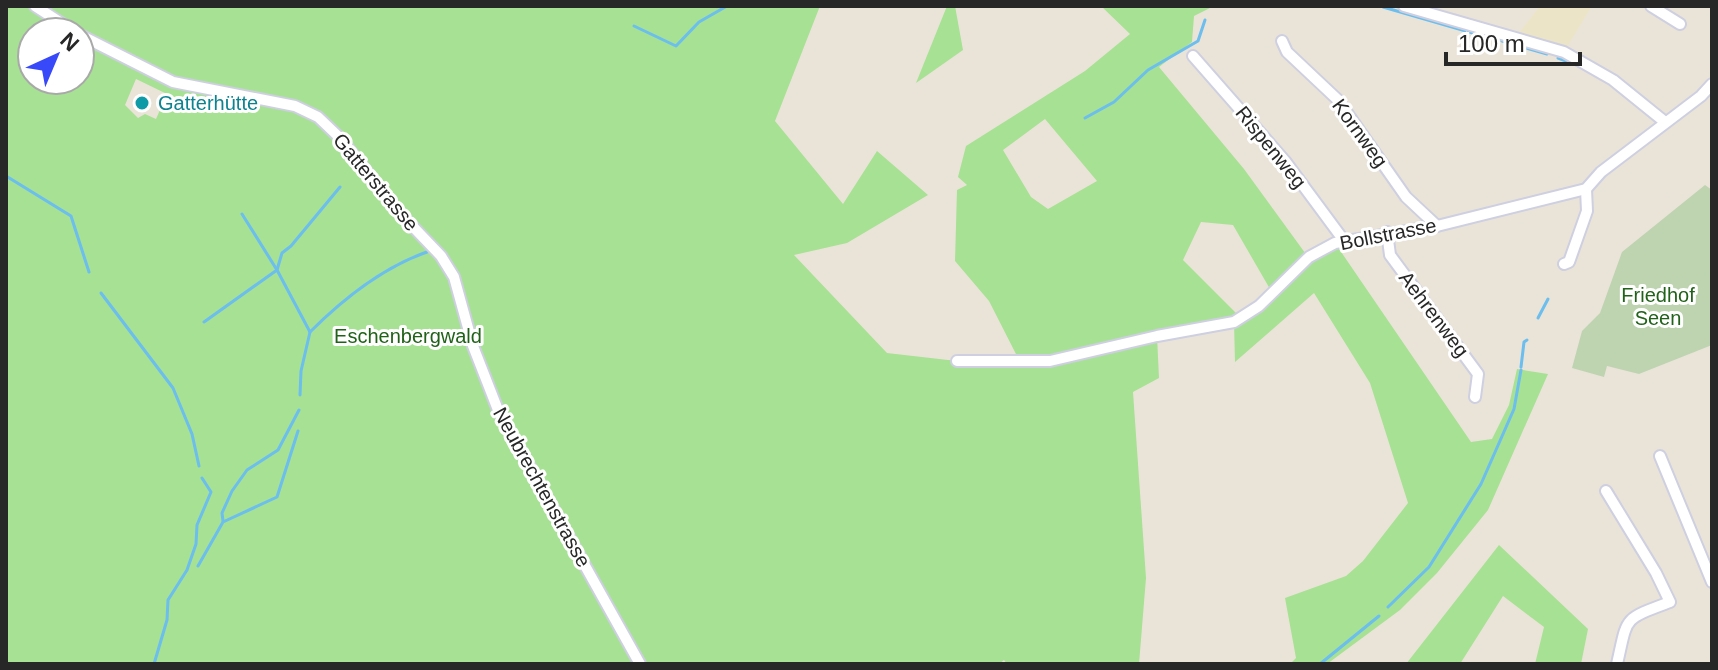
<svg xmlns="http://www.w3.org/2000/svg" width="1718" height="670" viewBox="0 0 1718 670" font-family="Helvetica,sans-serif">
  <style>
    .education { fill: #ece4c7 }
    .green { fill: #a7e194; fill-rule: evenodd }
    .cemetery { fill: #bed4b0 }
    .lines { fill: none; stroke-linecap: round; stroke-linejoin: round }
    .stream { stroke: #6bbeed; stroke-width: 3 }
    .minor-casing { stroke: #cecfe0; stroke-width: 14 }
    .minor { stroke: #fff; stroke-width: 10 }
    .culture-dot { fill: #0f9aa8; stroke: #fff; stroke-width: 3 }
    .labels { text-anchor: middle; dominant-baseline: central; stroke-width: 6; stroke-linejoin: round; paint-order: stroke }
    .culture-label { font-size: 20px; fill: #0d838f; stroke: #fff; text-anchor: start }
    .street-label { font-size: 20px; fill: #272727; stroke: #fff }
    .park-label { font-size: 20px; fill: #216219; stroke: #fff }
  </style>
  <rect width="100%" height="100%" fill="#eae4d8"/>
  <!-- education -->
  <polygon class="education" points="1540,6 1592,6 1564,52 1515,38"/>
  <!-- green -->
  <g class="green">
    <path d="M6 6H820L775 121 843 204 877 151 928 195 847 243 794 255 887 353 948 360 1020 362 989 301 955 261 957 190 967 185 958 177 966 146 1085 71 1130 34 1101 6H1214L1194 16 1192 42 1159 67 1244 169 1308 257 1335 243 1471 442 1492 439 1509 405 1517 369 1548 374 1488 510 1437 573 1400 610 1327 664H1290L1296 658 1285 598 1346 576 1363 561 1408 503 1370 383 1314 293 1235 362 1234 322 1259 306 1270 289 1233 225 1201 222 1183 260 1238 315 1157 336 1159 378 1133 392 1146 578 1139 664H1007L1004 660 999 664H6ZM32 32H80V80H32ZM136 79 167 94 156 119 145 114 138 118 125 105ZM1045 119 1097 181 1048 209 1031 197 1003 150Z"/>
    <polygon points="947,6 955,6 963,50 916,83"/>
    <polygon points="1499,545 1588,629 1581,664 1535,664 1544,627 1503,596 1460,664 1406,664"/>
  </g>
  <!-- cemetery -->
  <polygon class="cemetery" points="1705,185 1712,190 1712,345 1639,374 1607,366 1604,377 1572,368 1582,331 1600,313 1622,252"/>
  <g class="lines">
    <!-- stream -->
    <g class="stream">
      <polyline points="1383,7 1483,36"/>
      <polyline points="634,26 676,46 699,22 727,6"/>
      <polyline points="1502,41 1547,54"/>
      <polyline points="1558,58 1566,61"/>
      <polyline points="1085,118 1114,102 1148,70 1198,41 1205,20"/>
      <polyline points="6,176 71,216 89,272"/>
      <polyline points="242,214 277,270 310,332 301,371 300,395"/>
      <polyline points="101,293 173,388 192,434 199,466"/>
      <polyline points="1538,318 1548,299"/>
      <polyline points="204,322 277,270 282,253 291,246 340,187"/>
      <path d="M310 332C343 299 381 268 427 252"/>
      <polyline points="1521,367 1524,342 1527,340"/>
      <polyline points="223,521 222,513 232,491 247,470 278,450 299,410"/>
      <polyline points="198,566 223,522 277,497 298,431"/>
      <polyline points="1388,607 1429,567 1481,484 1514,409 1521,370"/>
      <polyline points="154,664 167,620 168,600 187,570 196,544 197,525 211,492 202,478"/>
      <polyline points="1320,664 1379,616"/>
    </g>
    <defs>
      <g id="minor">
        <polyline points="35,6 75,32"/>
        <polyline points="1404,6 1564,52 1613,80 1665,122"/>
        <polyline points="1651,6 1680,24"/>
        <polyline points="80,35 173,82 295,106 318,117 341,139 397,210 441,256 454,277 473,346 498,410 640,664"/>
        <polyline points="1282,41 1287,52 1338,100 1406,197 1437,226"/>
        <polyline points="1193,56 1285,161 1345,242"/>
        <polyline points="1387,232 1390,255 1478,374 1475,397"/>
        <polyline points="1564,264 1569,262 1587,211 1586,189"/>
        <polyline points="957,361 1050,361 1157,336 1234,322 1259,306 1309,257 1335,243 1437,226 1586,189 1601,172 1701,96 1712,84"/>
        <polyline points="1660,456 1712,582"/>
        <path d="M1606 491 1656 573 1670 602C1622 620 1628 616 1617 664"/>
      </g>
    </defs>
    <!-- minor casing -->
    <use href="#minor" class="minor-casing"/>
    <!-- minor -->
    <use href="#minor" class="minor"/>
  </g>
  <!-- markers -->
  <circle class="culture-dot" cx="142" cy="103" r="8"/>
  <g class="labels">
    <!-- culture labels -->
    <g class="culture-label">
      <text x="158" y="103">Gatterhütte</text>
    </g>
    <!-- street labels -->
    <g class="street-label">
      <text transform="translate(1360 133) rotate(54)">Kornweg</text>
      <text transform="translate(1271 147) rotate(51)">Rispenweg</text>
      <text transform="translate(376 182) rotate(50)">Gatterstrasse</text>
      <text transform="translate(1388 234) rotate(-11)">Bollstrasse</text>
      <text transform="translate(1434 314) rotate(53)">Aehrenweg</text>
      <text transform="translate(542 487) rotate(61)">Neubrechtenstrasse</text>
    </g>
    <!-- park labels -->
    <g class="park-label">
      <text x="1658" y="295">Friedhof<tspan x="1658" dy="23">Seen</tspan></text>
      <text x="408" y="336">Eschenbergwald</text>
    </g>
  </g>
  <!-- border -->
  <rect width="1718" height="670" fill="none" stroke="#272727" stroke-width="16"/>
  <!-- north arrow -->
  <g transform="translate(56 56) rotate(44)"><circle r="38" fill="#ffffff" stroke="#a9a9a9" stroke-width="2"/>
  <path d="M0-6L14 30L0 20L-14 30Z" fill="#3749f8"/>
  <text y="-12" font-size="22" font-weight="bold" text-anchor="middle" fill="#272727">N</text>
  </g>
  <!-- scale -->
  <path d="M1446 52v12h134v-12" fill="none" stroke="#272727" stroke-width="4"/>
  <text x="1458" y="52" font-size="24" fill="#272727" stroke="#ffffff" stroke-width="6" paint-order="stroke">100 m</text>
</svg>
